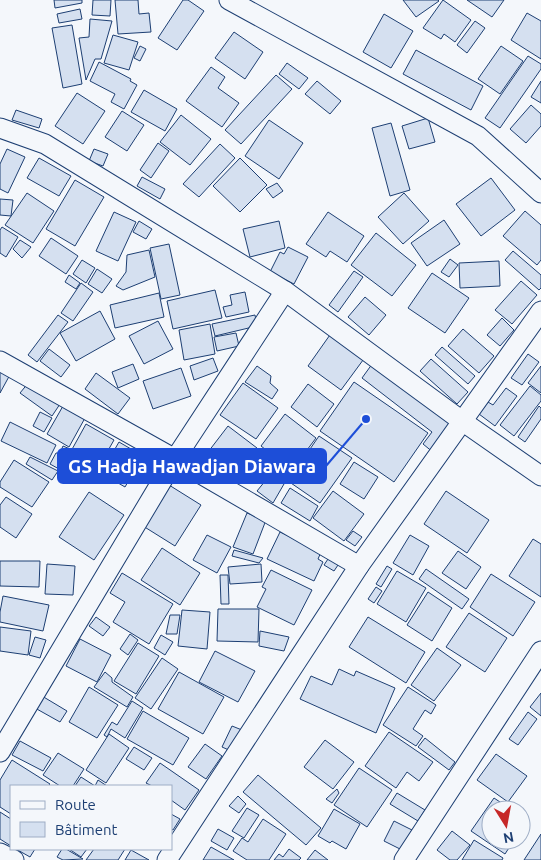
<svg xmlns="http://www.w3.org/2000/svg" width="541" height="860" viewBox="0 0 541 860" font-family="Ubuntu,sans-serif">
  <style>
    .building { fill: #d5e0f0; stroke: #1d3f73 }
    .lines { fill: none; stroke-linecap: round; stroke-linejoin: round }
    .minor-casing { stroke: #1d3f73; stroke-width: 21 }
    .minor { stroke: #f4f7fb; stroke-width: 19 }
    .leader { fill: none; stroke: #1d4ed8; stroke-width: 2 }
    .callout-dot { fill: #1d4ed8; stroke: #f4f7fb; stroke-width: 2 }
    .callout { fill: #1d4ed8; stroke: #1d4ed8; stroke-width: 2 }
    .callout-label { font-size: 19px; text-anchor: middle; font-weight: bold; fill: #fff }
  </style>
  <rect width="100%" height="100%" fill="#f4f7fb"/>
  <!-- building -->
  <g class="building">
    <polygon points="54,0 82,0 82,3 55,8"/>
    <polygon points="93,0 111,0 110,16 92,15"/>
    <polygon points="115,0 138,0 139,14 149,13 151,32 118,34"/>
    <polygon points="183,0 188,0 204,11 177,50 158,38"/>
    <polygon points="403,0 438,0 439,1 416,17"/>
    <polygon points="443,0 471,20 455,42 444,34 441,39 423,28"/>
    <polygon points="467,0 504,0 492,17"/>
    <polygon points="80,9 82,19 59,23 57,14"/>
    <polygon points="527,13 541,21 541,59 511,40"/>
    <polygon points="384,14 413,31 391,68 363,52"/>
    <polygon points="90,19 112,21 101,59 95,59 86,80 79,38 89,37"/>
    <polygon points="475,21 485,28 467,53 457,45"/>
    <polygon points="72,25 82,84 63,88 52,28"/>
    <polygon points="234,32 263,52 245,79 215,58"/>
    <polygon points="113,35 138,42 129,70 104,63"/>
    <polygon points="140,46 146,49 140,61 134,58"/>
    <polygon points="501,46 523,61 500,94 478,79"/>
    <polygon points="416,50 483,86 471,110 403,74"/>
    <polygon points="528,56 541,64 541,69 500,128 485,118"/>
    <polygon points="99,62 131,79 130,81 137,85 124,109 111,102 115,94 90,81"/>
    <polygon points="287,63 308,78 299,89 279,74"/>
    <polygon points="211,67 225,77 218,88 239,103 222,127 186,101"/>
    <polygon points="276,75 292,89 241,144 225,130"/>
    <polygon points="317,81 341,101 330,114 305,94"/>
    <polygon points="541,81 541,103 531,97"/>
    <polygon points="144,90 177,109 165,131 131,112"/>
    <polygon points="77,93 105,111 83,144 55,126"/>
    <polygon points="531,105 541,114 541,126 526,143 510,129"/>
    <polygon points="16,110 42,119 39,128 12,120"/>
    <polygon points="122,111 144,125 127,151 105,137"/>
    <polygon points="181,115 211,139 190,165 160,142"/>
    <polygon points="428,118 435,142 409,149 402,126"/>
    <polygon points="269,120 303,143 279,179 245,156"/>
    <polygon points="391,123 410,190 390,196 372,128"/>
    <polygon points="158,143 169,151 151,178 140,170"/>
    <polygon points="220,144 235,158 199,197 183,184"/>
    <polygon points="7,149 25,157 8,193 0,189 0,164"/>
    <polygon points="94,149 108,154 103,166 89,161"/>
    <polygon points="39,158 71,176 59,196 27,178"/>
    <polygon points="240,158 267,185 240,212 213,186"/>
    <polygon points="142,177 165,189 160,199 137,186"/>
    <polygon points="491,178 515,210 481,236 456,204"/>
    <polygon points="75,180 104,197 75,246 46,229"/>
    <polygon points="277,183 283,191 273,198 266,189"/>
    <polygon points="27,193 54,211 33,243 5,225"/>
    <polygon points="404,193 429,221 403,244 378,217"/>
    <polygon points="0,199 13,200 11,216 0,215"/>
    <polygon points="525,211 541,225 541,260 537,265 503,236"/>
    <polygon points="114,212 136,222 118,261 96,251"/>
    <polygon points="328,212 364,236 347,262 330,251 326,257 306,244"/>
    <polygon points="444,220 460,244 427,266 411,243"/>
    <polygon points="139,221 152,229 146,239 133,232"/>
    <polygon points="279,221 285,248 250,257 243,229"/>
    <polygon points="2,227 18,237 6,257 0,253 0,230"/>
    <polygon points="376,233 416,265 392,296 351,265"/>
    <polygon points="51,238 78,256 66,274 39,256"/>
    <polygon points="20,240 31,247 22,258 13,249"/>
    <polygon points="169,244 180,295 161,299 150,248"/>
    <polygon points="288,247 308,257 294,284 270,272 280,252 284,254"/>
    <polygon points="149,250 155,277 123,290 116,286 126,272 127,255"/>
    <polygon points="513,251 541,275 541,288 539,290 505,260"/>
    <polygon points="450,259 458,265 449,277 441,272"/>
    <polygon points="82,260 95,268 86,283 73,274"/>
    <polygon points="499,261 500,286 460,288 459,263"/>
    <polygon points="97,269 112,279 102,293 88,284"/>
    <polygon points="354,271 363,277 338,312 329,305"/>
    <polygon points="432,273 469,298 445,333 408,308"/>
    <polygon points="69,275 80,283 76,289 65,282"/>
    <polygon points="521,281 537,295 512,324 495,310"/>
    <polygon points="81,283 93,292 73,321 61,313"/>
    <polygon points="215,290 222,318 173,329 167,301"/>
    <polygon points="245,292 249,312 226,317 223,307 232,305 230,295"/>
    <polygon points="159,293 164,317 115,328 110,305"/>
    <polygon points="365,297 386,315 369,335 348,317"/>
    <polygon points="100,311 115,339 76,361 60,333"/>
    <polygon points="58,315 68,322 37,362 28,355"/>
    <polygon points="255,315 257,326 215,336 212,324"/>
    <polygon points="502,318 514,330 500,346 487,335"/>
    <polygon points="158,321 173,349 144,364 129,336"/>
    <polygon points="210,324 215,354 184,360 179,330"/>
    <polygon points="463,329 494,356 479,373 448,346"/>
    <polygon points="332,332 366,356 341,390 308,366"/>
    <polygon points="236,333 239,346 217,351 214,337"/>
    <polygon points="442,347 475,376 468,384 435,355"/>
    <polygon points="49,349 70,365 61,377 40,361"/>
    <polygon points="528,354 539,362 522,385 511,378"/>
    <polygon points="213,358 218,371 194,380 190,366"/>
    <polygon points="431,359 468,392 457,404 420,371"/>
    <polygon points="375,360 457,422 434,453 423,444 432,432 362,378"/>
    <polygon points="0,364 12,371 0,393"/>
    <polygon points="133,364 139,379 118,388 112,372"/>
    <polygon points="257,366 271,376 270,383 278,390 272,399 245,382"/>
    <polygon points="541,366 541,393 528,383"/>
    <polygon points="181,368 191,396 153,409 143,381"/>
    <polygon points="96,373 130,398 118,414 85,389"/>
    <polygon points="29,382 60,404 52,416 20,393"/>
    <polygon points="354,382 428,433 394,482 320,431"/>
    <polygon points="243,383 278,408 256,439 220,415"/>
    <polygon points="308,384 334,404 317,427 291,407"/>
    <polygon points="530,386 541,395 541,401 514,436 500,425"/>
    <polygon points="506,388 517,396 495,426 479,414 488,402 493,405"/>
    <polygon points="63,406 85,418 69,447 47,434"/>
    <polygon points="539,406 541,408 541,419 525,442 518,437"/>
    <polygon points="40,412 52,418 44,432 33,426"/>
    <polygon points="285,414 316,438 292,470 261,446"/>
    <polygon points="10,422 56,445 47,463 1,441"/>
    <polygon points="86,424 114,440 98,468 93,465 87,475 65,462"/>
    <polygon points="228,426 257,448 234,478 205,456"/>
    <polygon points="319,436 352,458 320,503 288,481"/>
    <polygon points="119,442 143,456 125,487 101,473"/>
    <polygon points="63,446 70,449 59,469 50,464 56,453 60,453"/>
    <polygon points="30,457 58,471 52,480 26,464"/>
    <polygon points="14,460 49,482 32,507 0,487 0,482"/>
    <polygon points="354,462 378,477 364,499 340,484"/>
    <polygon points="270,475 284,484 273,503 257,491"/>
    <polygon points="169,485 201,505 175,546 143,526"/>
    <polygon points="290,488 318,506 310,521 281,503"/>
    <polygon points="333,491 364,514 344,541 313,518"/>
    <polygon points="446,491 489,520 467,553 424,524"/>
    <polygon points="89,492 124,515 94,560 59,537"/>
    <polygon points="6,497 32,514 16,538 0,527 0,505"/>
    <polygon points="247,513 266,520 253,554 233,547"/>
    <polygon points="353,531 362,537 355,546 346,540"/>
    <polygon points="280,532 321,552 318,559 323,562 314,581 267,559"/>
    <polygon points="207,535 231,547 217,573 193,560"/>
    <polygon points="410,535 429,546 413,575 393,563"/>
    <polygon points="533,539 541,544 541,597 509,576"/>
    <polygon points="162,548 200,573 180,605 141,580"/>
    <polygon points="234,550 263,558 259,563 232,556"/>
    <polygon points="458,551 481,567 466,589 442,573"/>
    <polygon points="330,556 340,562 334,571 324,565"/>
    <polygon points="0,561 40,561 39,587 0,586"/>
    <polygon points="47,564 75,566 73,595 45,594"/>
    <polygon points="261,564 262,582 230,584 228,567"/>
    <polygon points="387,566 392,569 381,587 376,584"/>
    <polygon points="426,569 469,599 462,609 419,579"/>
    <polygon points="271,570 312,590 294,625 257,607 266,589 262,587"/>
    <polygon points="397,571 426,588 406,622 377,604"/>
    <polygon points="122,573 173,604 149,644 113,622 125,602 110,593"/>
    <polygon points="491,574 535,602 513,636 470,607"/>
    <polygon points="220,575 228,575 229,604 221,604"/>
    <polygon points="376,587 382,591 374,603 368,599"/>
    <polygon points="428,592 452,608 432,641 407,625"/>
    <polygon points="3,596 49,605 43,631 0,622 0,612"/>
    <polygon points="218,609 259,609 258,642 217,641"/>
    <polygon points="182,610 210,612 207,649 178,646"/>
    <polygon points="469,613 507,638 485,672 446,647"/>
    <polygon points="170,615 180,615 177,634 166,634"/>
    <polygon points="96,617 110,627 103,636 89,626"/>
    <polygon points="368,617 425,652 406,683 349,647"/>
    <polygon points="0,627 31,631 28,655 0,651"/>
    <polygon points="260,631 289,637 284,651 259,646"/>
    <polygon points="130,634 138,640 128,655 120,649"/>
    <polygon points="161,635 173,642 165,655 154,648"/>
    <polygon points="35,637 46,640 40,658 29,655"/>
    <polygon points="80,639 111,655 97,682 66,666"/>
    <polygon points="138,643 159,656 136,694 114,681"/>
    <polygon points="437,648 461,665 434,701 411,685"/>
    <polygon points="215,651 255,671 238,702 199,682"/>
    <polygon points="162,658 178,669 151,709 135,698"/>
    <polygon points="339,669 354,676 356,671 395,688 376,733 300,699 311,676 332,685"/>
    <polygon points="105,672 112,678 112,682 133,697 127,707 94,687"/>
    <polygon points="179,672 224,697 203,734 158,709"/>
    <polygon points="89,687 118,705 97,738 69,722"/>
    <polygon points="408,687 436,705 431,714 425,710 413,729 423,736 416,746 383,725"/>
    <polygon points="541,693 541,716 530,707"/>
    <polygon points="42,696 67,711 60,722 35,708"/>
    <polygon points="132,701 143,708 125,738 111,729 107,737 104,735 112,722 117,725"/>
    <polygon points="143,711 189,738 173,765 127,739"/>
    <polygon points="528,712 537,719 518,745 509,739"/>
    <polygon points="232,726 242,730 231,751 222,747"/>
    <polygon points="389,732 433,762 419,781 407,772 396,788 365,766"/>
    <polygon points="109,734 129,748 106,783 86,770"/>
    <polygon points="425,738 455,762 449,770 418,747"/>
    <polygon points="325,740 354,762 333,789 304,767"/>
    <polygon points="20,741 51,758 43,771 12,755"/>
    <polygon points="205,744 222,756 206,779 188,767"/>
    <polygon points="134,747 152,758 144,770 126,759"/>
    <polygon points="58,753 84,769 73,786 60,786 43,775"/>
    <polygon points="496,754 527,776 508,802 477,780"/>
    <polygon points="12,760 50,784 48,786 11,786 11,814 0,807 0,780"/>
    <polygon points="160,763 199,790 185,810 171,800 171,786 152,786 146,783"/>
    <polygon points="359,768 392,790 367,827 334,805"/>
    <polygon points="258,775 321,828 306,845 243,792"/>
    <polygon points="81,777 95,786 98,780 107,786 75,786"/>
    <polygon points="337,789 339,793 332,803 326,799"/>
    <polygon points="397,793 425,810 418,821 390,804"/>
    <polygon points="238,796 246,804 239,813 229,806"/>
    <polygon points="494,798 512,810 491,810 491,840 514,840 505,854 471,831"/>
    <polygon points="247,808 259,815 244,838 232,831"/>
    <polygon points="334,809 360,824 346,849 332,841 330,843 318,836"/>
    <polygon points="0,812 11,819 11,846 0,839"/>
    <polygon points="171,814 180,819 173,830 171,829"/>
    <polygon points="263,819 286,834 269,860 247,860 233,851 242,838 248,842"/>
    <polygon points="394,821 412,830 402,850 384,841"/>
    <polygon points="218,829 234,838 227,850 211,841"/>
    <polygon points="452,831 470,845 457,860 450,860 437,850"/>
    <polygon points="541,834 541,860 524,860"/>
    <polygon points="474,840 503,858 502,860 462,860"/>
    <polygon points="211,847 234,860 203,860"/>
    <polygon points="16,849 35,849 30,857"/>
    <polygon points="62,849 66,849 83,859 63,860 57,857"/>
    <polygon points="69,849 87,849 81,857"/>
    <polygon points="94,849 125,849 118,860 86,860"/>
    <polygon points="289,849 301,858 299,860 274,860 279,854 283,857"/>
    <polygon points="131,850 149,860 125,860"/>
    <polygon points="315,850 328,860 307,860"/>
  </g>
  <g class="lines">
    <defs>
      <g id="minor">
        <polyline points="229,0 478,136 541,193"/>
        <polyline points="0,128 45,144 285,291 462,421 541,476"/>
        <polyline points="0,361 175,459 359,566"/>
        <polyline points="0,752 175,459 285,291"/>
        <polyline points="0,853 14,860"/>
        <polyline points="167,860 359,566 541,311"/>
        <polyline points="404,860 541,651"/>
      </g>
    </defs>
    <!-- minor casing -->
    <use href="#minor" class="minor-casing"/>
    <!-- minor -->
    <use href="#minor" class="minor"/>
  </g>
  <!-- callouts -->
  <path class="leader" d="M366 419L326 466"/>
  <circle class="callout-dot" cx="366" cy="419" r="5"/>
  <rect class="callout" x="58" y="449" width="268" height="34" rx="5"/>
  <g class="callout-label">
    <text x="192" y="473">GS Hadja Hawadjan Diawara</text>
  </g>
  <!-- legend -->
  <rect x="10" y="785" width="162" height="65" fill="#f4f7fb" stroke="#9eadc5"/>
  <rect x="20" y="801" width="25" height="8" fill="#f4f7fb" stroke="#9eadc5"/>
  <text x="55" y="810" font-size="15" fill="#1d3f73">Route</text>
  <rect x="20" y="822" width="25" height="15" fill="#d5e0f0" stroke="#9eadc5"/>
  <text x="55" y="835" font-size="15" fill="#1d3f73">Bâtiment</text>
  <!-- north arrow -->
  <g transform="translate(506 825) rotate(169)"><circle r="24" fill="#f4f7fb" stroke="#9eadc5"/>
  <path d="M0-4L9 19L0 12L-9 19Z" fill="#c62828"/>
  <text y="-8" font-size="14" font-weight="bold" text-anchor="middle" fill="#1d3f73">N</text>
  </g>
</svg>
